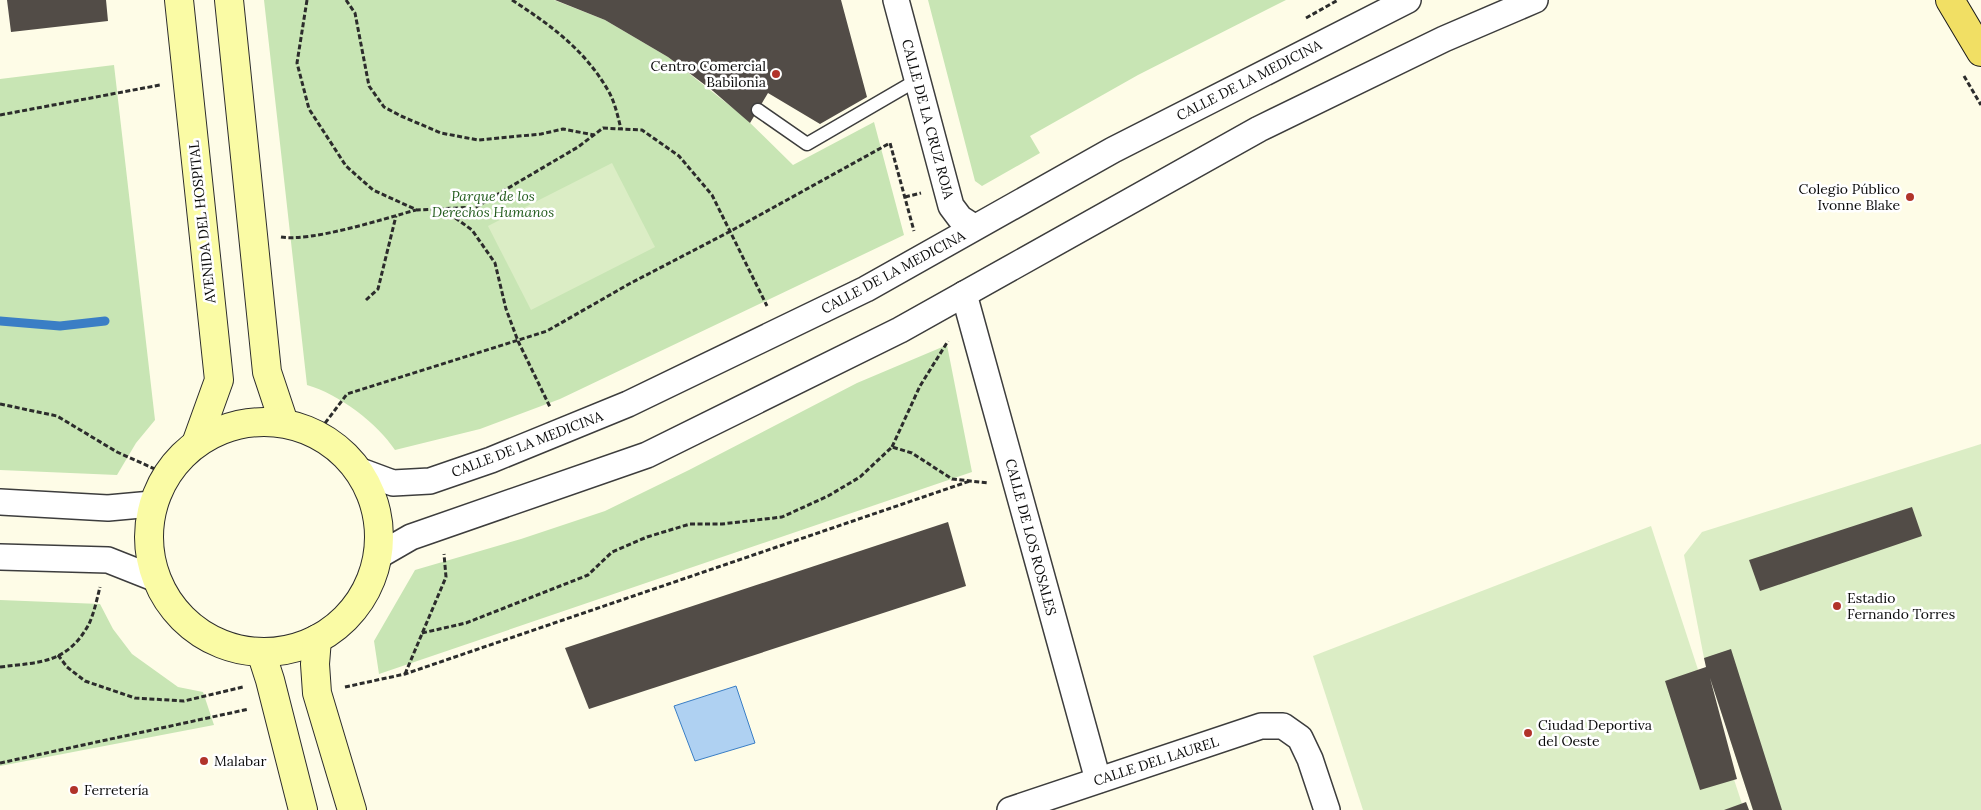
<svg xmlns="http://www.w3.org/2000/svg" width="1981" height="810" viewBox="0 0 1981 810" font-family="Lora,serif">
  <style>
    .green { fill: #c8e5b4 }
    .pitch { fill: #dbedc5 }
    .water { fill: #afd1f2; stroke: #3a7ec5 }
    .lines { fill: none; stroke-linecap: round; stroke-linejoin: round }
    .stream { stroke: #3a7ec5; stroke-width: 9 }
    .building { fill: #524c47 }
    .service-casing { stroke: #3d3d3d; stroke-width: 15 }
    .minor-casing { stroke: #3d3d3d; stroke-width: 28 }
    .secondary-casing { stroke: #2c2c2c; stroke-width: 30 }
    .primary-casing { stroke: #1b1b1b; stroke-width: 30 }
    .path { stroke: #2c2c2c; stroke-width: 3; stroke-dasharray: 5 2.5; stroke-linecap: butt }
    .service { stroke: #fff; stroke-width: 12 }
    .minor { stroke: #fff; stroke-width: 25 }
    .secondary { stroke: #fafba5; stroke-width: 28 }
    .primary { stroke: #f1df64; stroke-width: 28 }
    .poi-dot { fill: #b1332a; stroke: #fff; stroke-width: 2 }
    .labels { text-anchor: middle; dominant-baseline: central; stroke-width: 5; stroke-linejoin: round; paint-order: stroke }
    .poi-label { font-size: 14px; fill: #0a0a0a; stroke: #fff; text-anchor: start }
    .street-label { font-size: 14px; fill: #0a0a0a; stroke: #fff }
    .park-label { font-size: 14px; font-style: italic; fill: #245d1f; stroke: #fff }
  </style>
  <rect width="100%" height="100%" fill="#fefce7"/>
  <!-- green -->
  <g class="green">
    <path d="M264 0H554L605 20 668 57 743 116 793 165 874 122 904 235 560 399 480 429 395 450C377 423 339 394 307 385Z"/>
    <polygon points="928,0 1286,0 1138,75 1030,136 1040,153 982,186 975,181"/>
    <polygon points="114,65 155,420 136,443 117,475 0,470 0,79"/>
    <polygon points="947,345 972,472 379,674 374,641 415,570 521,539 605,511 689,470 857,383"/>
    <polygon points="0,600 100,604 113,629 132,654 178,687 203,692 214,725 0,766"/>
  </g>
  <!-- pitch -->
  <g class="pitch">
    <polygon points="612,163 655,247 531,310 488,226"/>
    <polygon points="1981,444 1981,810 1753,810 1704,658 1684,555 1702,532"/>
    <polygon points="1651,526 1744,810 1363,810 1313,656"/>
  </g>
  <!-- water -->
  <polygon class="water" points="736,686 755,743 695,761 674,706"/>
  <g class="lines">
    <!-- stream -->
    <polyline class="stream" points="0,321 60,326 105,321"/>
  </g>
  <!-- building -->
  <g class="building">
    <polygon points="7,0 106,0 108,21 11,32"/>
    <polygon points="555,0 841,0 867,97 820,124 768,93 750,123 713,91 668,57 605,20"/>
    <polygon points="1912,507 1922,536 1760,591 1749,560"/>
    <polygon points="948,522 966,586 589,709 565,648"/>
    <polygon points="1731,649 1782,810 1753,810 1710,678 1737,779 1700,790 1665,681 1706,667 1704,658"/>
    <polygon points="1746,802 1749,810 1724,810"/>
  </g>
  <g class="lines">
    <defs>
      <polyline id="service" points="758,110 807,144 917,80"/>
      <g id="minor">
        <polyline points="896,0 951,206 960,218 974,227"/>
        <polyline points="964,294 1098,780"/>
        <polyline points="358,470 393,483 430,481 491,460 628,404 866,289 1113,150 1408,0"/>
        <polyline points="0,502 108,508 152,504"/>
        <polyline points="378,556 411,537 647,455 900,330 1259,129 1444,39 1535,0"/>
        <polyline points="0,557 108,560 156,579"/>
        <polyline points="1010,810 1261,726 1283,726 1300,738 1310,759 1327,810"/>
      </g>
      <g id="secondary">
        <polyline points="179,0 219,380 197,441"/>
        <polyline points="229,0 267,372 284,423"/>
        <circle cx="264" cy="537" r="115"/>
        <polyline points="317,639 315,664 317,693 352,810"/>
        <polyline points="261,652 270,680 303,810"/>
      </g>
      <polyline id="primary" points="1950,0 1981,52"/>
    </defs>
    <!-- service casing -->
    <use href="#service" class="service-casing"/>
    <!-- minor casing -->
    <use href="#minor" class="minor-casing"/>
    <!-- secondary casing -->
    <use href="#secondary" class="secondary-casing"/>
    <!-- primary casing -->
    <use href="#primary" class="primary-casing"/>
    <!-- path -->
    <g class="path">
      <polyline points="307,0 297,63 309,109 346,166 373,190 417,210 476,207 578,147 603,128 642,130 679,156 712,195 767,306"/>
      <polyline points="346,0 355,13 369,86 384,107 401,116 441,133 478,140 541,134 563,129 594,135"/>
      <path d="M512 0C552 26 585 50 609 92 615 103 618 117 621 129"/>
      <polyline points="1306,18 1338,0"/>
      <polyline points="1964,76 1981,105"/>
      <polyline points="0,115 160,85"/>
      <polyline points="905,197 921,193"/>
      <polyline points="443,209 472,230 495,263 506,309 518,341 550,407"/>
      <path d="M281 237C312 242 383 219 416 210"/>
      <polyline points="366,300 378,289 396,216"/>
      <polyline points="0,404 57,416 117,452 166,474"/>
      <polyline points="316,435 347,394 547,331 629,284 729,232 890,143 914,231"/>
      <polyline points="892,447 920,386 948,341"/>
      <polyline points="422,633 466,623 588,575 612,552 647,537 690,524 722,524 782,517 828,496 860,477 892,447 912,453 952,479 989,483"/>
      <polyline points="58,655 67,667 85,681 135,698 184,701 243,687"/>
      <path d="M0 667C40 662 67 664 89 624 94 613 97 599 100 587"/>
      <polyline points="405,674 446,577 444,554"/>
      <polyline points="345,687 405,674 970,481"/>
      <polyline points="0,763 249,709"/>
    </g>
    <!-- service -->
    <use href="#service" class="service"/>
    <!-- minor -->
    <use href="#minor" class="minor"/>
    <!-- secondary -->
    <use href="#secondary" class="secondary"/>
    <!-- primary -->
    <use href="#primary" class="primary"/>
  </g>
  <!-- markers -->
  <g class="poi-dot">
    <circle cx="776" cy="74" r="5"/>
    <circle cx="1910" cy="197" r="5"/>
    <circle cx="1837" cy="606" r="5"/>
    <circle cx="1528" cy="733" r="5"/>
    <circle cx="204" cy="761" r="5"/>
    <circle cx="74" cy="790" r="5"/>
  </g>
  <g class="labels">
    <!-- poi labels -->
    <g class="poi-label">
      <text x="766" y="66" text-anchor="end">Centro Comercial<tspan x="766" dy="16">Babilonia</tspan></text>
      <text x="1900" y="189" text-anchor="end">Colegio Público<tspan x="1900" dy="16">Ivonne Blake</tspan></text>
      <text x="1847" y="598">Estadio<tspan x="1847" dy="16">Fernando Torres</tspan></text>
      <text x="1538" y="725">Ciudad Deportiva<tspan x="1538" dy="16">del Oeste</tspan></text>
      <text x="214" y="761">Malabar</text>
      <text x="84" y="790">Ferretería</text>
    </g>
    <!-- street labels -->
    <g class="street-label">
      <text transform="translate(1249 80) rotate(-27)">CALLE DE LA MEDICINA</text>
      <text transform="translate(928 119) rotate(75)">CALLE DE LA CRUZ ROJA</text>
      <text transform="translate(202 222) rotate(-96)">AVENIDA DEL HOSPITAL</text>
      <text transform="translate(893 272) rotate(-28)">CALLE DE LA MEDICINA</text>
      <text transform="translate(527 444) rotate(-21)">CALLE DE LA MEDICINA</text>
      <text transform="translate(1031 537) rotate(75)">CALLE DE LOS ROSALES</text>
      <text transform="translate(1156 761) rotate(-18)">CALLE DEL LAUREL</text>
    </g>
    <!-- park labels -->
    <g class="park-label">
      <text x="493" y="196">Parque de los<tspan x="493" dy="16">Derechos Humanos</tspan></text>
    </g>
  </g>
</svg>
